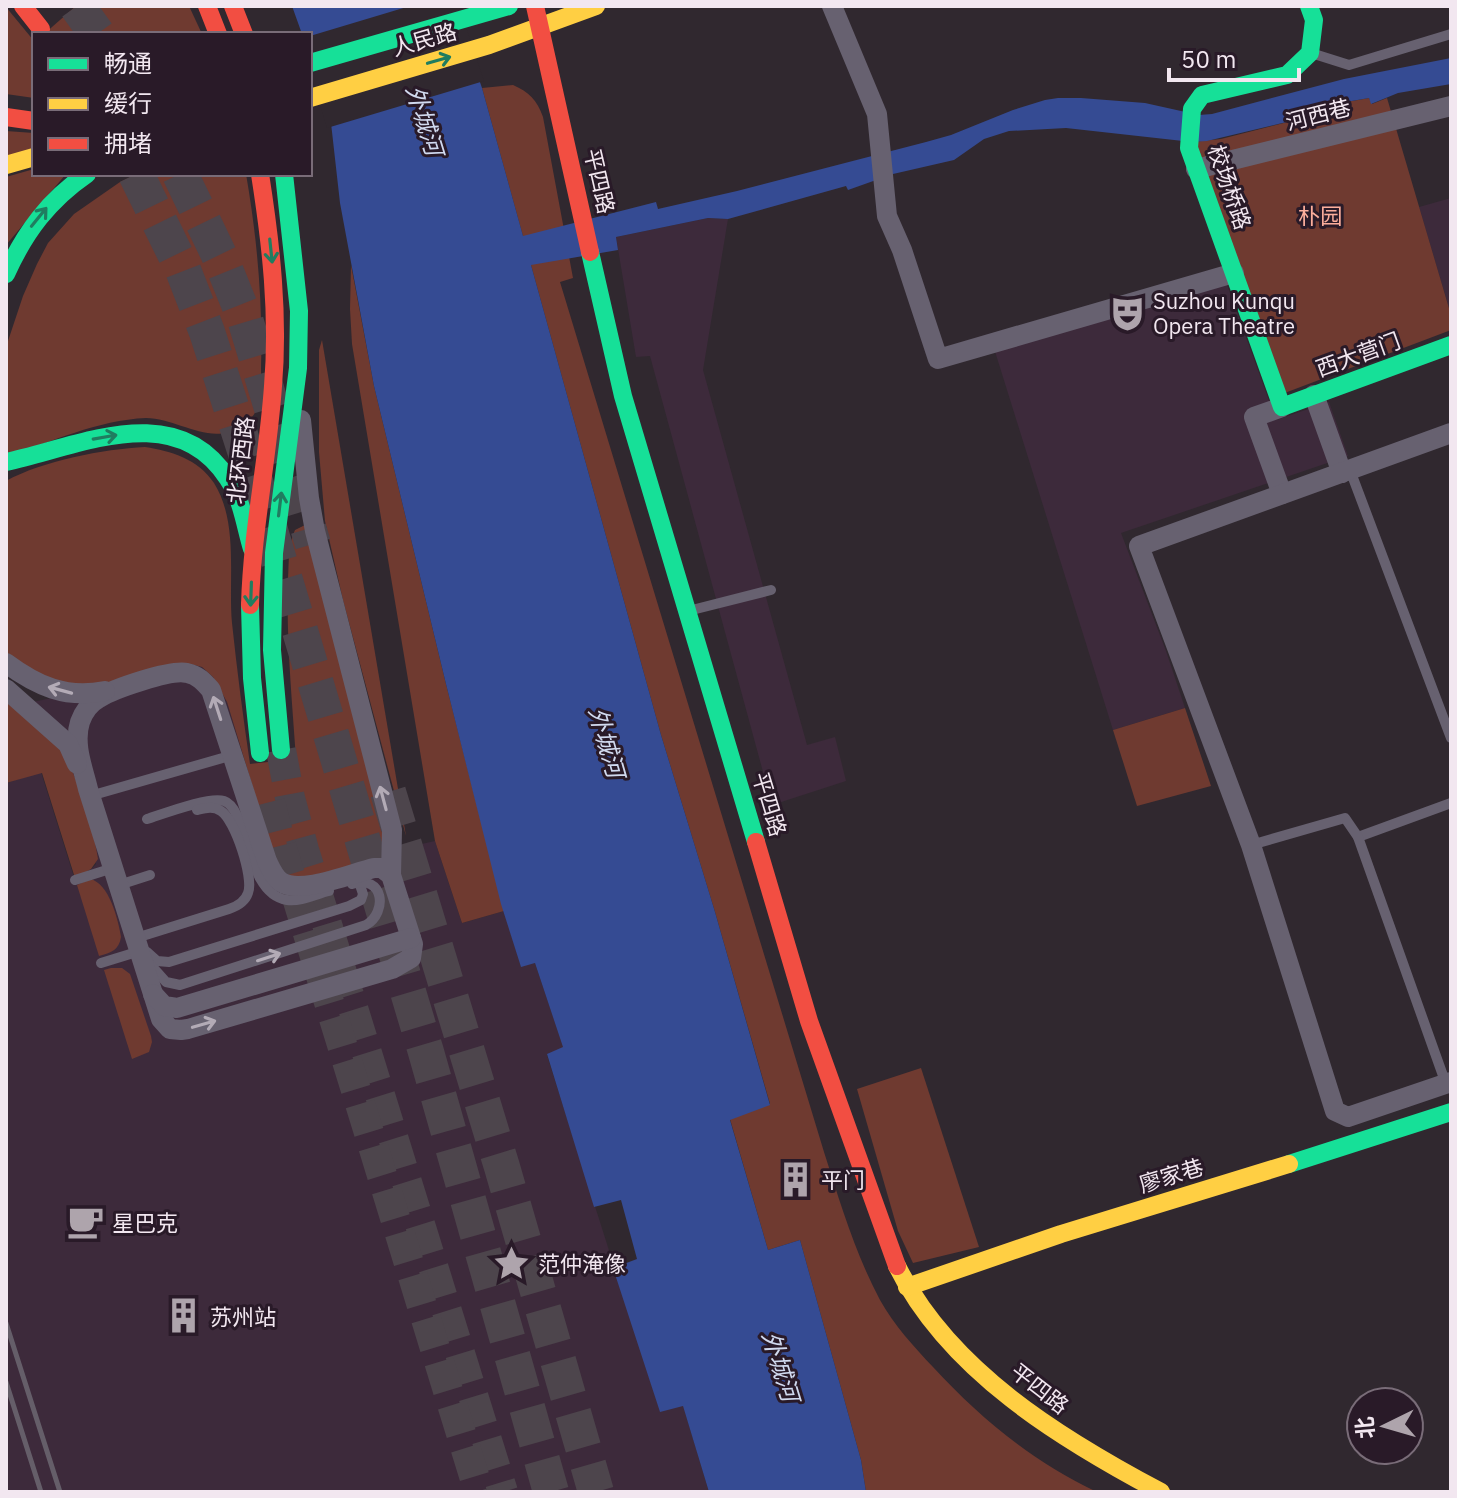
<svg xmlns="http://www.w3.org/2000/svg" width="1457" height="1498" viewBox="0 0 1457 1498" font-family="'IBM Plex Sans','Noto Sans SC',sans-serif">
  <style>
    .built { fill: #3d2a3b }
    .green { fill: #6f3a30 }
    .water { fill: #354b93 }
    .pier { fill: #30282f }
    .lines { fill: none; stroke-linecap: round; stroke-linejoin: round }
    .primary-tunnel { stroke: #4d454c; stroke-width: 30; stroke-dasharray: 30 15; stroke-linecap: butt }
    .highway-tunnel { stroke: #4d454c; stroke-width: 36; stroke-dasharray: 36 18; stroke-linecap: butt }
    .lane { stroke: #676170; stroke-width: 10 }
    .street { stroke: #676170; stroke-width: 20 }
    .fast { stroke: #16e098; stroke-width: 18 }
    .slow { stroke: #ffcf43; stroke-width: 18 }
    .jam { stroke: #f24e42; stroke-width: 18 }
    .rail { stroke: #655e69; stroke-width: 5 }
    .oneway { stroke: #207d60 }
    .oneway2 { stroke: #b3abb6 }
    .labels { text-anchor: middle; dominant-baseline: central; stroke-width: 6; stroke-linejoin: round; paint-order: stroke }
    .street-label { font-size: 22px; fill: #f2e7f0; stroke: #291a28 }
    .park-label { font-size: 22px; fill: #fcae9c; stroke: #291a28 }
    .poi-label { font-size: 22px; fill: #f2e7f0; stroke: #291a28; text-anchor: start }
    .water-label { font-size: 24px; font-style: italic; fill: #d1daf0; stroke: #291a28 }
  </style>
  <rect width="100%" height="100%" fill="#30282f"/>
  <!-- built -->
  <g class="built">
    <polygon points="1451,198 1451,315 1419,207"/>
    <polygon points="708,218 728,219 703,370 807,745 835,737 846,781 772,805 650,356 636,357 616,237"/>
    <polygon points="1222,271 1276,420 1329,402 1348,456 1121,533 1166,651 1185,708 1113,730 993,345"/>
    <polygon points="190,664 202,667 213,677 227,702 273,854 386,852 435,841 462,923 504,911 521,966 535,963 564,1048 547,1055 660,1411 683,1405 709,1492 6,1492 6,783 41,772 74,877 91,869 96,864 13,706 101,688"/>
  </g>
  <!-- green -->
  <g class="green">
    <polygon points="76,6 189,6 202,34 44,34"/>
    <polygon points="6,7 34,41 34,98 6,94"/>
    <path d="M513 85C529 92 537 100 543 117L573 278 560 282 824 1152C840 1202 855 1253 880 1300 894 1325 914 1347 933 1367 980 1418 1034 1463 1097 1492H866L861 1460 800 1240 768 1250 730 1119 770 1104 715 912 661 735 482 88Z"/>
    <polygon points="1369,98 1372,104 1387,98 1451,315 1451,330 1282,394 1192,142 1221,139 1307,117 1341,103"/>
    <polygon points="6,131 34,133 34,149 6,157"/>
    <polygon points="34,169 34,174 66,174 6,245 6,177"/>
    <path d="M137 174H246C257 237 263 303 261 368 261 379 262 393 259 404 255 417 243 429 229 432 202 440 174 418 146 418 98 420 51 442 6 457V347L23 296 37 264 48 243 74 214 120 182Z"/>
    <polygon points="351,265 374,386 446,684 504,911 462,923 435,841 352,344 350,309"/>
    <polygon points="322,340 406,836 343,600 325,521 319,452 319,350"/>
    <path d="M145 447C171 451 198 459 214 483 239 523 228 578 232 623 237 670 243 717 250 764L296 759C292 699 286 639 288 579 289 562 288 545 295 530L305 525 383 820V859L309 881 285 875 273 854 227 702 213 677 202 667 190 664 101 688 52 683 6 655V481C42 461 104 449 145 447Z"/>
    <path d="M6 701C25 717 47 732 62 752 76 771 95 834 98 859L91 869 75 878 42 773 6 783Z"/>
    <polygon points="1185,708 1211,786 1137,806 1113,730"/>
    <path d="M90 879C109 883 118 919 121 937 119 950 111 953 99 956L77 885Z"/>
    <polygon points="111,968 122,968 130,974 151,1036 152,1042 149,1052 132,1059 104,970"/>
    <polygon points="921,1068 979,1247 913,1263 898,1231 857,1089"/>
  </g>
  <!-- water -->
  <polygon class="water" points="292,6 454,6 482,88 523,236 656,202 658,209 737,191 926,142 951,135 1013,110 1045,100 1058,98 1081,98 1145,103 1199,115 1212,114 1344,79 1451,58 1451,84 1398,93 1371,104 1369,98 1340,103 1307,117 1207,141 1192,142 1066,128 1009,131 984,139 954,160 893,174 848,190 846,186 728,219 708,218 616,237 618,250 531,265 661,735 715,912 770,1105 730,1120 768,1250 800,1240 861,1460 866,1492 709,1492 683,1406 660,1412 613,1268 637,1259 621,1200 594,1207 547,1054 563,1047 535,963 521,967 501,904 446,684 374,386 340,203 331,123 310,60 310,34 302,34"/>
  <!-- pier -->
  <polygon class="pier" points="410,6 459,6 484,81 327,128 310,72 310,36"/>
  <g class="lines">
    <!-- primary-tunnel -->
    <g class="primary-tunnel">
      <polyline points="281,750 290,798 304,850 503,1492"/>
      <polyline points="270,802 283,852 479,1492"/>
    </g>
    <!-- highway-tunnel -->
    <g class="highway-tunnel">
      <polyline points="77,6 97,34"/>
      <polyline points="136,174 183,270 207,332 260,497 426,1052 551,1492"/>
      <polyline points="180,174 220,257 245,319 313,544"/>
      <polyline points="388,792 502,1167 596,1492"/>
    </g>
    <!-- lane -->
    <g class="lane">
      <polyline points="1311,53 1349,65 1451,34"/>
      <polyline points="1350,470 1451,738"/>
      <polyline points="688,611 771,590"/>
      <polyline points="90,796 233,755"/>
      <path d="M147 819C163 814 209 796 224 801 249 809 245 894 287 900 301 902 316 894 329 891"/>
      <polyline points="1358,837 1451,803"/>
      <polyline points="1251,845 1345,818 1358,837 1446,1084"/>
      <polyline points="75,880 113,868"/>
      <polyline points="119,885 150,875"/>
      <path d="M136 938 229 909C238 906 245 902 248 893 254 878 235 820 221 811 213 806 206 808 197 810"/>
      <polyline points="147,952 157,961 169,962 349,906 361,900 363,894 359,882"/>
      <polyline points="101,963 140,951"/>
      <path d="M150 964 166 982 180 985 366 925C388 912 384 874 352 884"/>
    </g>
    <!-- street -->
    <g class="street">
      <polyline points="832,6 877,114 887,216 902,250 938,359 1234,273"/>
      <polyline points="1196,169 1451,106"/>
      <polyline points="1314,395 1342,473"/>
      <polyline points="1282,407 1254,417 1282,494"/>
      <path d="M301 420 309 498 315 531 392 830 391 875 413 944 411 958 392 969 188 1029 181 1030 170 1029 161 1019 88 789C83 768 73 744 80 722 83 713 90 703 99 698 113 689 171 669 187 673 198 675 204 682 211 690L267 861C271 869 274 877 281 882 301 895 352 873 374 868H382L391 875"/>
      <polyline points="1451,433 1139,546 1251,845 1335,1111 1348,1117 1451,1082"/>
      <path d="M6 663C37 686 66 699 105 691"/>
      <polyline points="6,689 68,744 77,764"/>
      <polyline points="153,994 164,1006 177,1008 411,938"/>
    </g>
    <!-- fast -->
    <g class="fast">
      <polyline points="1309,6 1314,20 1310,53 1287,75 1202,95 1192,109 1189,148 1282,407 1451,345"/>
      <polyline points="310,63 509,6"/>
      <polyline points="590,252 623,396 756,842"/>
      <path d="M6 274C25 232 49 200 87 174"/>
      <path d="M6 462C78 447 176 397 228 479 242 499 245 526 252 549"/>
      <polyline points="250,605 252,678 260,753"/>
      <polyline points="281,750 272,650 274,553 298,368 299,311 284,174"/>
      <polyline points="1289,1164 1451,1112"/>
    </g>
    <!-- slow -->
    <g class="slow">
      <polyline points="310,98 489,45 596,6"/>
      <polyline points="6,165 34,157"/>
      <path d="M897 1266C949 1371 1061 1439 1161 1492"/>
      <polyline points="907,1287 1061,1234 1289,1164"/>
    </g>
    <!-- jam -->
    <g class="jam">
      <polyline points="23,6 41,29"/>
      <polyline points="207,6 218,34"/>
      <polyline points="233,6 244,34"/>
      <polyline points="535,6 590,252"/>
      <polyline points="6,117 34,121"/>
      <path d="M250 605C252 531 268 459 273 386 279 315 271 244 260 174"/>
      <polyline points="756,842 809,1021 897,1266"/>
    </g>
    <!-- rail -->
    <g class="rail">
      <polyline points="6,1323 60,1492"/>
      <polyline points="6,1382 41,1492"/>
    </g>
  </g>
  <!-- one-way arrows -->
  <defs><path id="oneway-shaft" d="M-6 0H5M1.5-3L5.5 0L1.5 3" fill="none" stroke-width="1.6" stroke-linecap="round" stroke-linejoin="round" transform="scale(2)"/></defs>
  <g class="oneway">
    <use href="#oneway-shaft" transform="translate(439 60) rotate(-16)"/>
    <use href="#oneway-shaft" transform="translate(39 217) rotate(-51)"/>
    <use href="#oneway-shaft" transform="translate(271 251) rotate(84)"/>
    <use href="#oneway-shaft" transform="translate(105 437) rotate(-10)"/>
    <use href="#oneway-shaft" transform="translate(280 504) rotate(-83)"/>
    <use href="#oneway-shaft" transform="translate(251 594) rotate(92)"/>
  </g>
  <g class="oneway2">
    <use href="#oneway-shaft" transform="translate(60 690) rotate(-165)"/>
    <use href="#oneway-shaft" transform="translate(217 708) rotate(-108)"/>
    <use href="#oneway-shaft" transform="translate(383 798) rotate(-105)"/>
    <use href="#oneway-shaft" transform="translate(269 957) rotate(-18)"/>
    <use href="#oneway-shaft" transform="translate(204 1024) rotate(-16)"/>
  </g>
  <!-- icons -->
  <defs>
    <symbol id="theatre-bare" viewBox="-9 -9 18 18"><path d="M-5-5.5Q0-4 5-5.5V0Q5 5 0 6Q-5 5-5 0ZM-3.3-2.5H-1v1.5H-3.3ZM1-2.5H3.3v1.5H1ZM-2.8 1Q0 5.5 2.8 1Z" fill="#aea4ac" stroke="#291a28" stroke-width="2.5" paint-order="stroke"/></symbol>
    <symbol id="building-bare" viewBox="-9 -9 18 18"><path d="M-4-6H4V6H1V3H-1V6H-4ZM-2.5-4.3h1.7v1.8h-1.7ZM.8-4.3h1.7v1.8H.8ZM-2.5-1h1.7V.8h-1.7ZM.8-1h1.7V.8H.8Z" fill="#aea4ac" stroke="#291a28" stroke-width="2.5" paint-order="stroke"/></symbol>
    <symbol id="cafe-bare" viewBox="-9 -9 18 18"><path d="M-5.5-4.5H6V0H3Q3 3.5 0 3.5H-2.5Q-5.5 3.5-5.5 0ZM3-3.2v2h1.7v-2ZM-6 4.5H4V6H-6Z" fill="#aea4ac" stroke="#291a28" stroke-width="2.5" paint-order="stroke"/></symbol>
    <symbol id="sight-bare" viewBox="-9 -9 18 18"><path d="M0-6L1.8-2.2L6-1.7L2.9 1.2L3.7 5.4L0 3.3L-3.7 5.4L-2.9 1.2L-6-1.7L-1.8-2.2Z" fill="#aea4ac" stroke="#291a28" stroke-width="2.5" paint-order="stroke"/></symbol>
  </defs>
  <g fill-rule="evenodd">
    <use href="#theatre-bare" x="1102" y="288" width="51" height="51"/>
    <use href="#building-bare" x="770" y="1154" width="51" height="51"/>
    <use href="#cafe-bare" x="60" y="1196" width="51" height="51"/>
    <use href="#sight-bare" x="486" y="1238" width="51" height="51"/>
    <use href="#building-bare" x="158" y="1290" width="51" height="51"/>
  </g>
  <g class="labels">
    <!-- street labels -->
    <g class="street-label">
      <text transform="translate(424 39) rotate(-16)">人民路</text>
      <text transform="translate(1318 114) rotate(-14)">河西巷</text>
      <text transform="translate(600 181) rotate(77)">平四路</text>
      <text transform="translate(1230 187) rotate(71)">校场桥路</text>
      <text transform="translate(1358 354) rotate(-20)">西大营门</text>
      <text transform="translate(240 460) rotate(-83)">北环西路</text>
      <text transform="translate(770 804) rotate(73)">平四路</text>
      <text transform="translate(1171 1175) rotate(-17)">廖家巷</text>
      <text transform="translate(1040 1388) rotate(38)">平四路</text>
    </g>
    <!-- park labels -->
    <g class="park-label">
      <text x="1320" y="215">朴园</text>
    </g>
    <!-- poi labels -->
    <g class="poi-label">
      <text x="1153" y="300">Suzhou Kunqu<tspan x="1153" dy="25">Opera Theatre</tspan></text>
      <text x="821" y="1179">平门</text>
      <text x="112" y="1222">星巴克</text>
      <text x="538" y="1263">范仲淹像</text>
      <text x="210" y="1316">苏州站</text>
    </g>
    <!-- water labels -->
    <g class="water-label">
      <text transform="translate(425 120) rotate(73)">外城河</text>
      <text transform="translate(607 742) rotate(74)">外城河</text>
      <text transform="translate(781 1366) rotate(73)">外城河</text>
    </g>
  </g>
  <!-- border -->
  <rect width="1457" height="1498" fill="none" stroke="#f2e7f0" stroke-width="16"/>
  <!-- legend -->
  <rect x="32" y="32" width="280" height="144" fill="#291a28" stroke="#796c78" stroke-width="2"/>
  <rect x="48" y="58" width="40" height="12" fill="#16e098" stroke="#796c78" stroke-width="2"/>
  <text x="104" y="72" font-size="24" fill="#f2e7f0">畅通</text>
  <rect x="48" y="98" width="40" height="12" fill="#ffcf43" stroke="#796c78" stroke-width="2"/>
  <text x="104" y="112" font-size="24" fill="#f2e7f0">缓行</text>
  <rect x="48" y="138" width="40" height="12" fill="#f24e42" stroke="#796c78" stroke-width="2"/>
  <text x="104" y="152" font-size="24" fill="#f2e7f0">拥堵</text>
  <!-- north arrow -->
  <g transform="translate(1385 1426) rotate(265)"><circle r="38" fill="#291a28" stroke="#796c78" stroke-width="2"/>
  <path d="M0-6L14 30L0 20L-14 30Z" fill="#aea4ac"/>
  <text y="-12" font-size="22" font-weight="bold" text-anchor="middle" fill="#f2e7f0">北</text>
  </g>
  <!-- scale -->
  <path d="M1169 68v12h130v-12" fill="none" stroke="#f2e7f0" stroke-width="4"/>
  <text x="1181" y="68" font-size="24" fill="#f2e7f0" stroke="#291a28" stroke-width="6" paint-order="stroke">50 m</text>
</svg>
